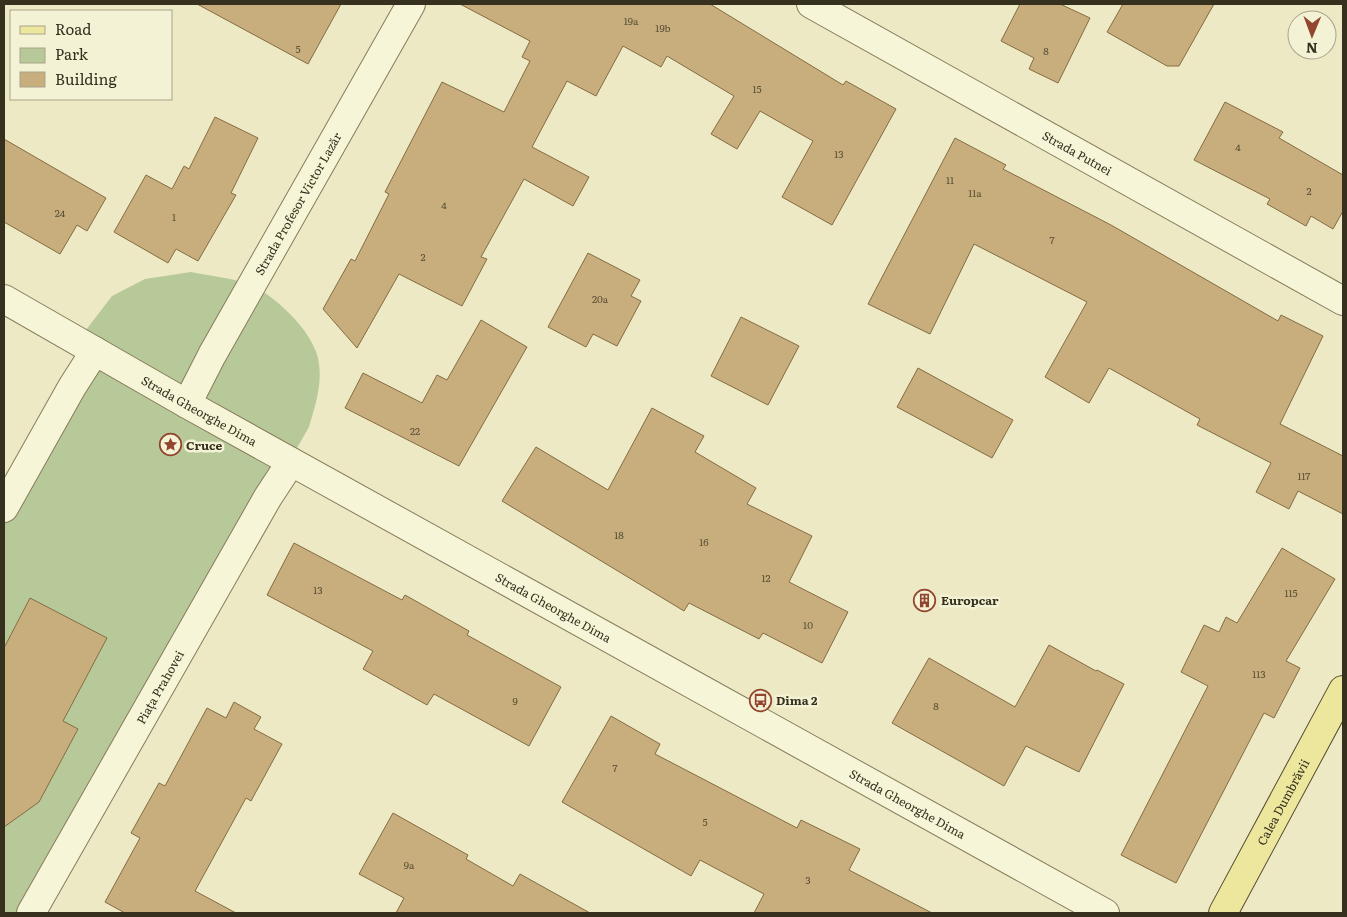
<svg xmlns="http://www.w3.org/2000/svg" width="1347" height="917" viewBox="0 0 1347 917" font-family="Literata,serif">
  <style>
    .green { fill: #b8c999 }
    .building { fill: #c8ae7c; stroke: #846c43 }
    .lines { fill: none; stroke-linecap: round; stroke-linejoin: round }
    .minor-casing { stroke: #867c5c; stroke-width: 30 }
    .major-casing { stroke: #544930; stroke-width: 30 }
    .minor { stroke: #f7f5d7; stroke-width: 28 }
    .major { stroke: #ede79e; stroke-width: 28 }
    .labels { text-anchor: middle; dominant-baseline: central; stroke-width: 5; stroke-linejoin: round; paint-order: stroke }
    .number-label { font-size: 10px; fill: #5a5036 }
    .street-label { font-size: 12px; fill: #36301f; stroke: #f4f2d4 }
    .poi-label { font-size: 12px; font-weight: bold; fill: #36301f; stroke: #f4f2d4; text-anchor: start }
  </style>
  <rect width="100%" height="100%" fill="#ece9c4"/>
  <!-- green -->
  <path class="green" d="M191 272C210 276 233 278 251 285 276 296 317 335 319 364 322 386 315 406 309 427L31 913H4V507L95 351 76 343 112 296 145 279Z"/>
  <!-- building -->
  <g class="building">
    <polygon points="197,4 341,4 308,64"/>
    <polygon points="460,4 710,4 843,85 846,81 896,109 832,225 782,197 813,141 760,111 737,149 711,134 734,96 667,56 661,67 623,46 596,96 567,81 532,147 589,177 573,206 524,179 481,257 487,259 462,306 399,274 357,348 323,309 351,259 355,261 389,194 385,192 442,82 504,112 530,61 522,57 530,41"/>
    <polygon points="1020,4 1060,4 1090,18 1058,83 1029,69 1034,58 1001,41"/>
    <polygon points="1123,4 1214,4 1179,66 1167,66 1107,32"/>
    <polygon points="1225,102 1283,132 1279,138 1343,175 1343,211 1333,229 1311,216 1306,226 1267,204 1270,199 1194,160"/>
    <polygon points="215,117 258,138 231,193 236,195 198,261 176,249 168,263 114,232 146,175 172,189 184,166 189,169"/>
    <polygon points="955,138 1006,165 1003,169 1111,225 1278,321 1281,315 1323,336 1280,424 1343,456 1343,514 1298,491 1289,509 1256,492 1271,463 1197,425 1200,419 1109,368 1089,403 1045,377 1087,302 974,244 930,334 868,304"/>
    <polygon points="4,139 106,198 87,231 77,225 60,254 4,222"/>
    <polygon points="588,253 640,280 631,296 641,301 617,346 593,334 586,347 548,327"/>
    <polygon points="741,317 799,346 768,405 711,376"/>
    <polygon points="481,320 527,347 459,466 345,408 363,373 422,403 437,375 447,380"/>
    <polygon points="918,368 1013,420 992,458 897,407"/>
    <polygon points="652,408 704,436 695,452 756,488 747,504 812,536 789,582 848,612 822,663 763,633 759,639 689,603 684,611 502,501 536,447 608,490"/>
    <polygon points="294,543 402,600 405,595 469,631 467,635 561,687 529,746 434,694 427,705 363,669 373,651 267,595"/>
    <polygon points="1282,548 1335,579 1286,661 1300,668 1274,718 1264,713 1176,883 1121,855 1208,686 1181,672 1204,625 1219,632 1226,617 1237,623"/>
    <polygon points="30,598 107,638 63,721 78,729 39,802 4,827 4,648"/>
    <polygon points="1049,645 1096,671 1097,670 1124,684 1079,772 1026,746 1004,786 892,723 929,658 1015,707"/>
    <polygon points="234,702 261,717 254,729 282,744 251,801 246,798 195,891 236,913 125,913 105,902 140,838 131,833 159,783 165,786 207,708 226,718"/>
    <polygon points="611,716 660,744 655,754 797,828 801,820 860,849 849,870 932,913 754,913 764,894 700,860 691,876 562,802"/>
    <polygon points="393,813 468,855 466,859 513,886 520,874 590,913 396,913 404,898 359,874"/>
  </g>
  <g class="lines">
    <defs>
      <g id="minor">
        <path id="s1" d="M811 4 1343 301"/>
        <path id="s2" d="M4 299 187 404 1105 913"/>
        <path id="s3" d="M187 404 212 355 411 4"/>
        <polyline points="4,508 72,387 95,351"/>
        <path id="s4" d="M31 913 268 497 291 462"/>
      </g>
      <g id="major">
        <path id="s5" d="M1223 913 1343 690"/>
      </g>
    </defs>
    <!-- minor casing -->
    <use href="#minor" class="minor-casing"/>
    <!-- major casing -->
    <use href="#major" class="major-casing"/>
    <!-- minor -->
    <use href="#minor" class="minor"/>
    <!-- major -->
    <use href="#major" class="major"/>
  </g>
  <!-- icons -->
  <defs>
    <symbol id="sight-ring" viewBox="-11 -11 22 22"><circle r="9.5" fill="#f4f2d4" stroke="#92452f" stroke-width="1.5"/><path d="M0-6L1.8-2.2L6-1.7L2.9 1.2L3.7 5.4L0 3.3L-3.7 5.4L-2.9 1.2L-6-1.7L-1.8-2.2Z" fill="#92452f"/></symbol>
    <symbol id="building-ring" viewBox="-11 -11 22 22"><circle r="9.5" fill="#f4f2d4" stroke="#92452f" stroke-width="1.5"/><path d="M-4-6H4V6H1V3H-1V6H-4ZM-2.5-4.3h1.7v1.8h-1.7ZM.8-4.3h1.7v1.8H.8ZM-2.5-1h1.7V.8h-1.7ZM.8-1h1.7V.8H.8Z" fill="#92452f"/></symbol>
    <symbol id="bus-ring" viewBox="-11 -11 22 22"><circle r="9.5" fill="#f4f2d4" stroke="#92452f" stroke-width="1.5"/><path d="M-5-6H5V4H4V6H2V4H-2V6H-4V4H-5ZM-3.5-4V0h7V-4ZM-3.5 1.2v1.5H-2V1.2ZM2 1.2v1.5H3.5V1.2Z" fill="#92452f"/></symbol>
  </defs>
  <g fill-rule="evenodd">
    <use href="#sight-ring" x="158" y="432" width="25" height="25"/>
    <use href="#building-ring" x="912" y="588" width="25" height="25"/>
    <use href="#bus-ring" x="748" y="688" width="25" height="25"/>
  </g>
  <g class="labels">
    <!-- number labels -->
    <g class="number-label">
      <text x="631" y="20">19a</text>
      <text x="663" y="27">19b</text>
      <text x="298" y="48">5</text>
      <text x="1046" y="50">8</text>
      <text x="757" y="88">15</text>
      <text x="1238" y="146">4</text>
      <text x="839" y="153">13</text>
      <text x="950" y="179">11</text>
      <text x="1309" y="190">2</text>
      <text x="975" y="192">11a</text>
      <text x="444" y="204">4</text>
      <text x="60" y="212">24</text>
      <text x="174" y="216">1</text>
      <text x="1052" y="239">7</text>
      <text x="423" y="256">2</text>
      <text x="600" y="298">20a</text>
      <text x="415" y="430">22</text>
      <text x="1304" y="475">117</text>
      <text x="619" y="534">18</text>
      <text x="704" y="541">16</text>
      <text x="766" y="577">12</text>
      <text x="318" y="589">13</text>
      <text x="1291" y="592">115</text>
      <text x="808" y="624">10</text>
      <text x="1259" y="673">113</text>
      <text x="515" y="700">9</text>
      <text x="936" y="705">8</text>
      <text x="615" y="767">7</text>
      <text x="705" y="821">5</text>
      <text x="409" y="864">9a</text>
      <text x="808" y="879">3</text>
    </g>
    <!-- street labels -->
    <g class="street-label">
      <text stroke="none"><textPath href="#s1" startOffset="305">Strada Putnei</textPath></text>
      <text stroke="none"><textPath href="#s3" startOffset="229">Strada Profesor Victor Lazăr</textPath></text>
      <text stroke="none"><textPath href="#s2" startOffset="225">Strada Gheorghe Dima</textPath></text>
      <text stroke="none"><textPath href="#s2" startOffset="630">Strada Gheorghe Dima</textPath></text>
      <text stroke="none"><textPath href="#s4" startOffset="260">Piața Prahovei</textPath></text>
      <text stroke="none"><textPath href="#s5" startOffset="126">Calea Dumbrăvii</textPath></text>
      <text stroke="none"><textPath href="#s2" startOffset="1035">Strada Gheorghe Dima</textPath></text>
    </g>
    <!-- poi labels -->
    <g class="poi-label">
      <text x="186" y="445">Cruce</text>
      <text x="941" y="600">Europcar</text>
      <text x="776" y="700">Dima 2</text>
    </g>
  </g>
  <!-- border -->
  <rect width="1347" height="917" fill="none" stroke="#36301f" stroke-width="10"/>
  <!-- legend -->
  <rect x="10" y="10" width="162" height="90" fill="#f4f2d4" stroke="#a8a48c"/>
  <rect x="20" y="26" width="25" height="8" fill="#ede79e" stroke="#a8a48c"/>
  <text x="55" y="35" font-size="15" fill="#36301f">Road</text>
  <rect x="20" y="48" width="25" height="15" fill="#b8c999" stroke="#a8a48c"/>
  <text x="55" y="60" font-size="15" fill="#36301f">Park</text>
  <rect x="20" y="72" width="25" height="15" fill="#c8ae7c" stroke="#a8a48c"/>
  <text x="55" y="85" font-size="15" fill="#36301f">Building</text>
  <!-- north arrow -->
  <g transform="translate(1312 35) rotate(181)"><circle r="24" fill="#f4f2d4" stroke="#a8a48c"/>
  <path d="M0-4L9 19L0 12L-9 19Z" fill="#92452f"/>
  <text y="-8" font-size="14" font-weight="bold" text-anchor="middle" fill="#36301f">N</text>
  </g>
</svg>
